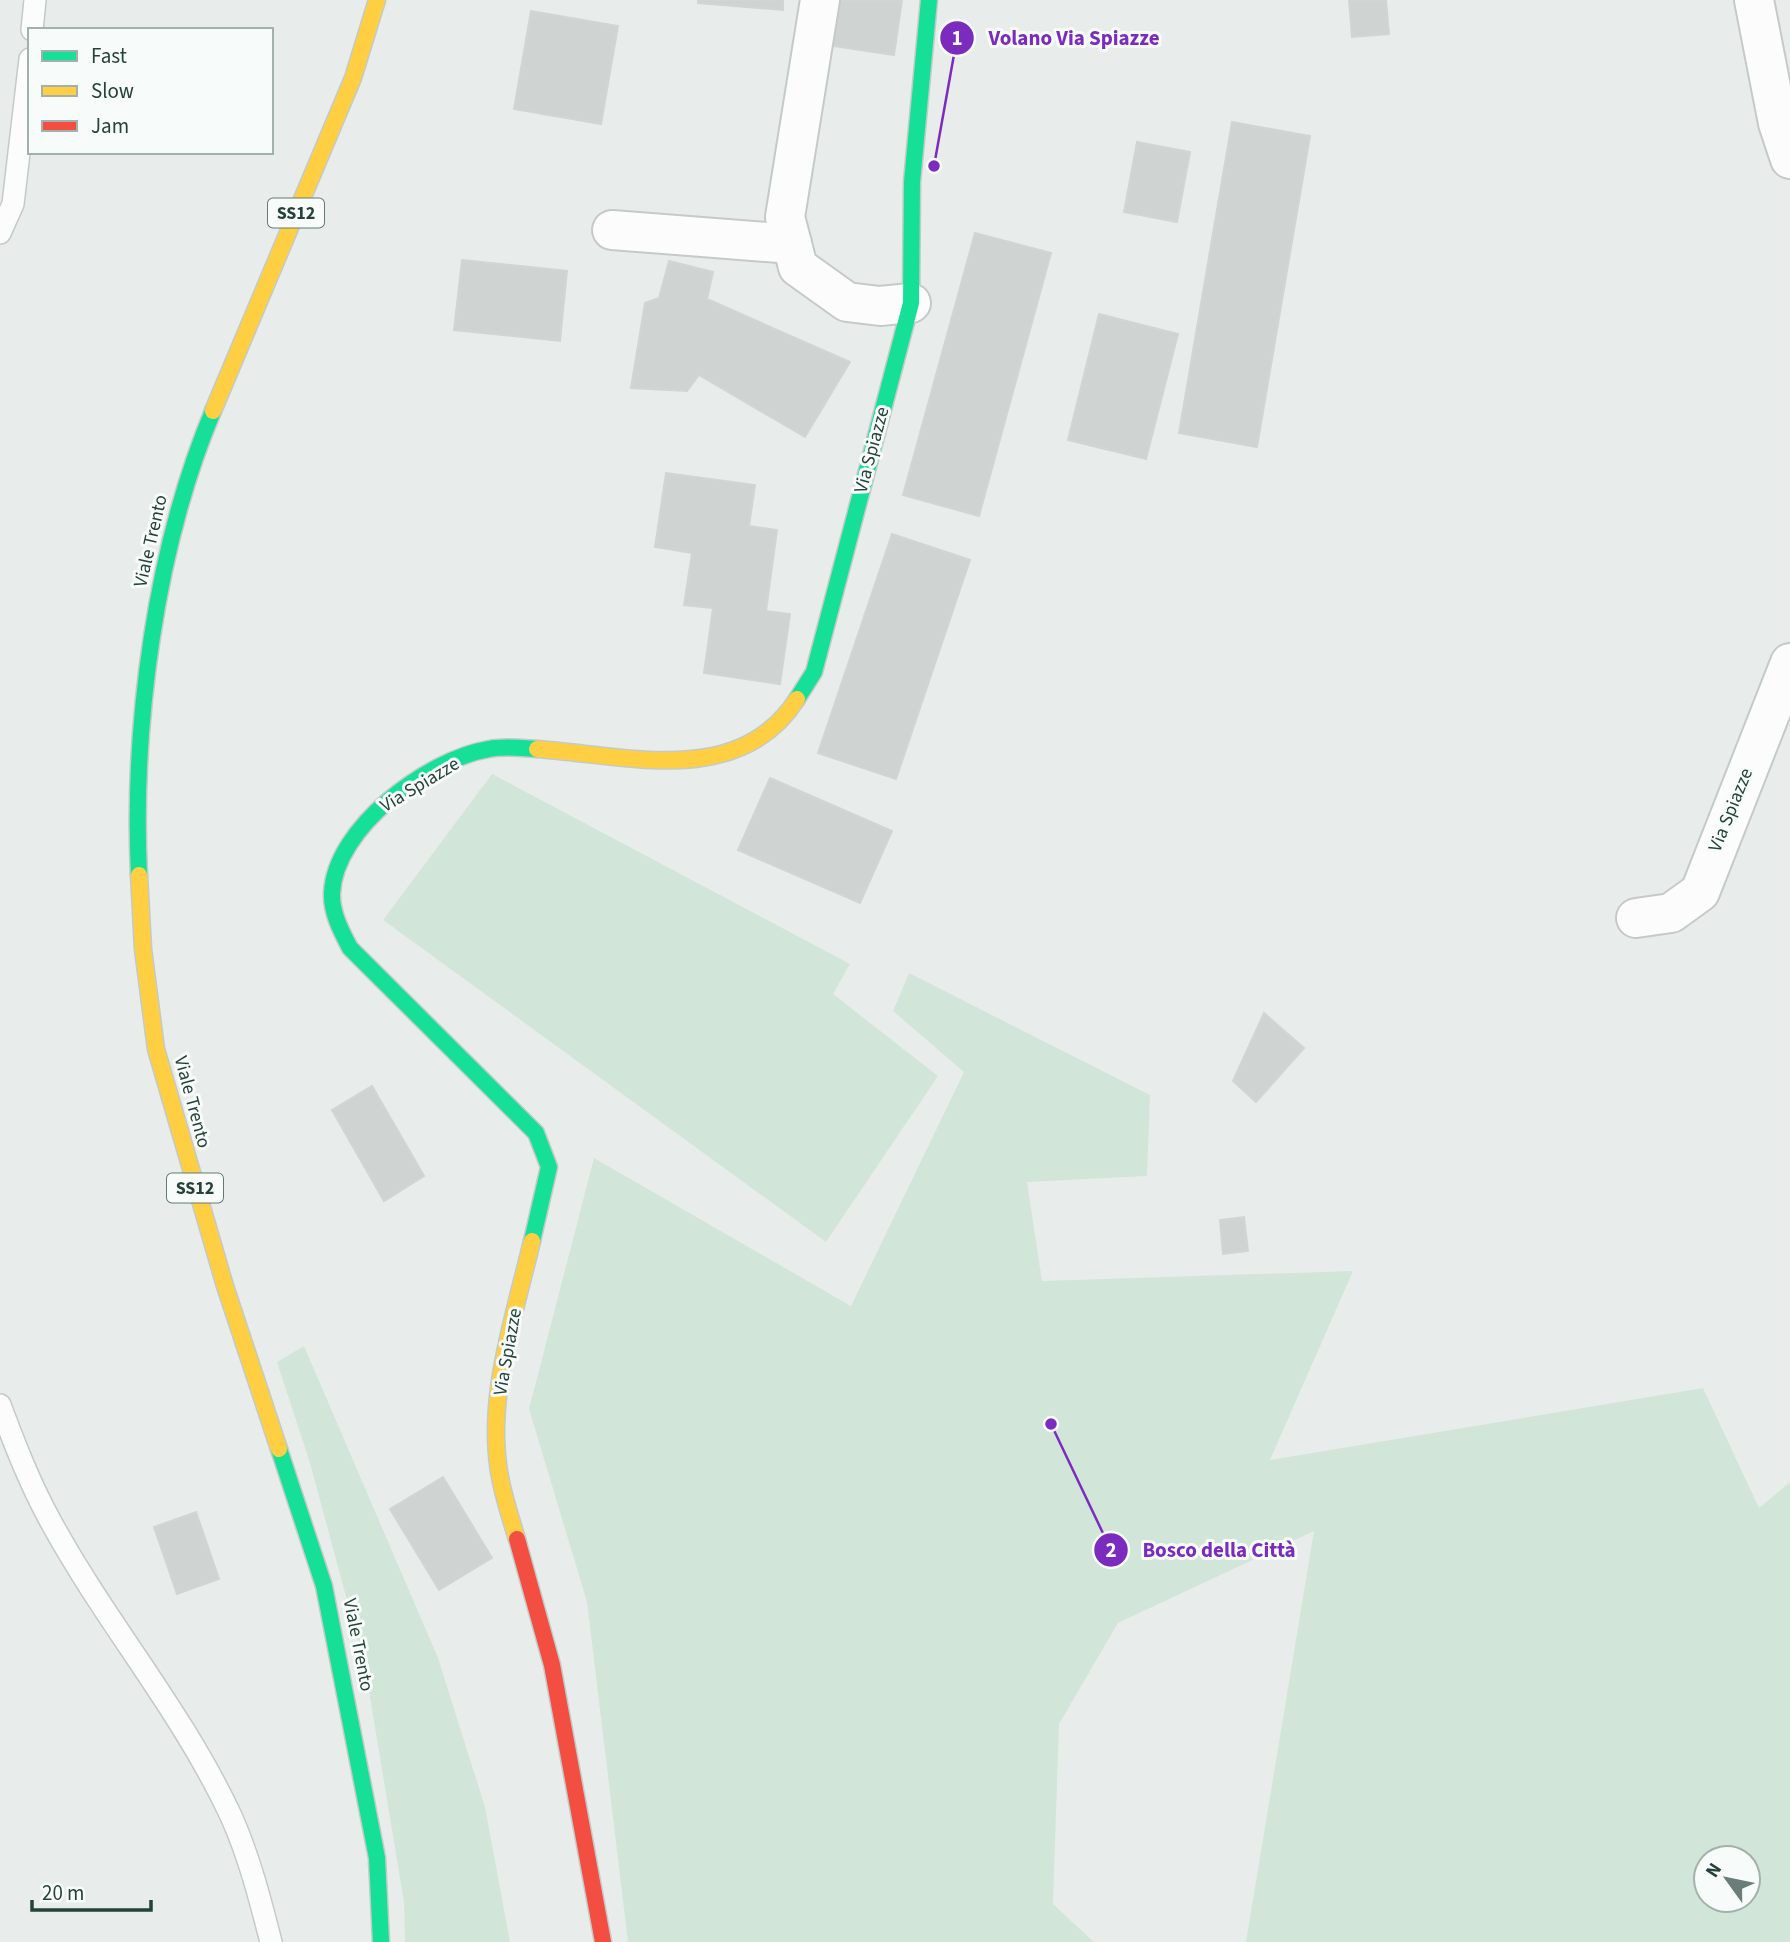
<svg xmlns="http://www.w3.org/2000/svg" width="1790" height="1942" viewBox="0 0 1790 1942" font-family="'Source Sans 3',sans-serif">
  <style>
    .green { fill: #d1e6d8; fill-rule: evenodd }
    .building { fill: #cfd4d2; stroke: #d1d6d4; stroke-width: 2 }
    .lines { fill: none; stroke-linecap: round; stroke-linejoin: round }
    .lane-casing { stroke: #c5cac8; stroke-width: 24 }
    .street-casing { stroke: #c5cac8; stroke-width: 42 }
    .fast-casing { stroke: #c3cbc8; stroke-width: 19 }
    .slow-casing { stroke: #c3cbc8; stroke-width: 19 }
    .jam-casing { stroke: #c3cbc8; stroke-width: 19 }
    .lane { stroke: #fcfcfc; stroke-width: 21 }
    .street { stroke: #fcfcfc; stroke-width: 38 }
    .fast { stroke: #16e098; stroke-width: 16 }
    .slow { stroke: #ffcf43; stroke-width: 16 }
    .jam { stroke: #f24e42; stroke-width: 16 }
    .labels { text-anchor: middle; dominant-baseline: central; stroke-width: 6; stroke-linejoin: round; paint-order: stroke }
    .shield { fill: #f7fbf9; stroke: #637a73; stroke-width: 2 }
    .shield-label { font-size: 18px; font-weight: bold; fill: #24423a }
    .street-label { font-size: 19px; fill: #24423a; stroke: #f7fbf9 }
    .leader { fill: none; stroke: #7b2cbf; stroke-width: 2.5 }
    .callout-dot { fill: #7b2cbf; stroke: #f7fbf9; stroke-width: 2.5 }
    .mark-label { font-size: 21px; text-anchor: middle; font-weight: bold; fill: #fff }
    .callout-label { font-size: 21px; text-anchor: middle; font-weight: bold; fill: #7b2cbf; stroke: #f7fbf9; stroke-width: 6; stroke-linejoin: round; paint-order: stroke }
  </style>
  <rect width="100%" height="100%" fill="#e8edeb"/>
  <!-- green -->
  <g class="green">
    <polygon points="492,774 850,964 833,994 938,1076 826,1242 383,920"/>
    <path d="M909 973 1150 1095 1147 1176 1027 1182 1042 1281 1353 1271 1270 1460 1703 1388 1759 1508 1790 1482V1942H1246L1314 1531 1118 1623 1059 1724 1053 1904 1094 1942H628L587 1602 529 1409 594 1158 851 1306 964 1072 893 1011ZM1748 1858V1900H1706V1858Z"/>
    <polygon points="304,1346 438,1658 485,1807 510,1942 405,1942 404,1902 365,1667 310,1463 277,1362"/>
  </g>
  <!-- building -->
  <g class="building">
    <polygon points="698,0 783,0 783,10 698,3"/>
    <polygon points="840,0 902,0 894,55 833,46"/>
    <polygon points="1349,0 1386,0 1389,34 1352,37"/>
    <polygon points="531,11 618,26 601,124 514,109"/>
    <polygon points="1232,122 1310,136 1257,447 1179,433"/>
    <polygon points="1137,142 1190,152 1177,222 1124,212"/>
    <polygon points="975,233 1051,253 979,516 903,495"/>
    <polygon points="462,260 567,271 560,341 454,330"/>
    <polygon points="669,261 713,272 707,299 850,362 805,437 699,375 687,391 631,388 645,303 659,298"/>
    <polygon points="1099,314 1178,334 1146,459 1068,440"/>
    <polygon points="666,473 755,485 749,526 777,530 766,611 790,614 780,684 704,673 713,608 684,605 692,553 655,547"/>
    <polygon points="892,534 970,560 896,779 818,753"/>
    <polygon points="770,778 892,831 860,903 738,850"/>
    <polygon points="1264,1013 1304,1048 1256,1102 1233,1081"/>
    <polygon points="372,1086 424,1176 384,1201 332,1110"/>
    <polygon points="1244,1217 1248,1251 1223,1254 1220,1220"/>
    <polygon points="443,1477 492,1558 439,1590 390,1509"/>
    <polygon points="196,1512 219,1579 177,1594 154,1527"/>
  </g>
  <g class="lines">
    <defs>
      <g id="lane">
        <polyline points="32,30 35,0"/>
        <polyline points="0,233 13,204 30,59"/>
        <path d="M0 1405C15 1445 30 1484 51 1522 106 1623 182 1711 231 1816 249 1856 260 1899 271 1942"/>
      </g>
      <g id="street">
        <polyline points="820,0 785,217 798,267 847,302 880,306 911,303"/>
        <polyline points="1754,0 1778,123 1790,159"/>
        <polyline points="612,230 792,244"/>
        <polyline points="1636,918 1671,913 1700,892 1790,663"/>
      </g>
      <g id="fast">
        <polyline points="797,699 814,672 911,303 912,182 929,0"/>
        <path d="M139 875C132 726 155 549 213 411"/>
        <path d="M532 1241 549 1167 536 1133 350 948C341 931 331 912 332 893 335 827 429 759 489 749 504 746 521 748 537 749"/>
        <polyline points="279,1449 324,1586 377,1858 381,1942"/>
      </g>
      <g id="slow">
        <polyline points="213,411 353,78 377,0"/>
        <path d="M537 749C625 755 740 789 797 699"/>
        <polyline points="139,875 143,949 156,1049 225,1286 279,1449"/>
        <path d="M517 1539C511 1520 505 1501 501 1482 484 1403 514 1318 532 1241"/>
      </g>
      <polyline id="jam" points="517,1539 552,1665 603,1942"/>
    </defs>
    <!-- lane casing -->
    <use href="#lane" class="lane-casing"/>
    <!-- street casing -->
    <use href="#street" class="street-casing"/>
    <!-- fast casing -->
    <use href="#fast" class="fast-casing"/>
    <!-- slow casing -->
    <use href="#slow" class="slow-casing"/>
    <!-- jam casing -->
    <use href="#jam" class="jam-casing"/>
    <!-- lane -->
    <use href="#lane" class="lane"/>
    <!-- street -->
    <use href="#street" class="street"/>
    <!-- fast -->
    <use href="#fast" class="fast"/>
    <!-- slow -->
    <use href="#slow" class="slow"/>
    <!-- jam -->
    <use href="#jam" class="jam"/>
  </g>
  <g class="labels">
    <!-- shield labels -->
    <g class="shield">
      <rect x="268" y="198.5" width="56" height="29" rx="5"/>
      <rect x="167" y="1173.5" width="56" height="29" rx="5"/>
    </g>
    <g class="shield-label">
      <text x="296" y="213">SS12</text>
      <text x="195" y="1188">SS12</text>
    </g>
    <!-- street labels -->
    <g class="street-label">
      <text transform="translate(872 450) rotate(-75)">Via Spiazze</text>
      <text transform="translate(151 541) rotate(-77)">Viale Trento</text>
      <text transform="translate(420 785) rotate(-31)">Via Spiazze</text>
      <text transform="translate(1731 810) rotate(-68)">Via Spiazze</text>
      <text transform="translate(192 1102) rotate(75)">Viale Trento</text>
      <text transform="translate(508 1352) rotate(-80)">Via Spiazze</text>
      <text transform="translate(358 1645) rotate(79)">Viale Trento</text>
    </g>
  </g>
  <!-- callouts -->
  <path class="leader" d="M934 166L957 38M1051 1424L1111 1550"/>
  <g class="callout-dot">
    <circle cx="934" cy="166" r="7"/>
    <circle cx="1051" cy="1424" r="7"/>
    <circle cx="957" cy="38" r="18"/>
    <circle cx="1111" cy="1550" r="18"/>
  </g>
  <g class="mark-label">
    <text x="957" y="45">1</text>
    <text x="1111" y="1557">2</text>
  </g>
  <g class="callout-label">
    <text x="1074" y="45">Volano Via Spiazze</text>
    <text x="1219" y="1557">Bosco della Città</text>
  </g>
  <!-- legend -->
  <rect x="28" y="28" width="245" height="126" fill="#f7fbf9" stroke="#a3b1ad" stroke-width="2"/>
  <rect x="42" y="51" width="35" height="10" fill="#16e098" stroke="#a3b1ad" stroke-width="2"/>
  <text x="91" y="63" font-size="21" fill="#24423a">Fast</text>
  <rect x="42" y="86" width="35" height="10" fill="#ffcf43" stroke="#a3b1ad" stroke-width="2"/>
  <text x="91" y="98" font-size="21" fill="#24423a">Slow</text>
  <rect x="42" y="121" width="35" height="10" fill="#f24e42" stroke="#a3b1ad" stroke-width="2"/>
  <text x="91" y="133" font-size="21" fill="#24423a">Jam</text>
  <!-- north arrow -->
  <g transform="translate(1727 1879) rotate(303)"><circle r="33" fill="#f7fbf9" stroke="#a3b1ad" stroke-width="2"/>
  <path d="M0-5L12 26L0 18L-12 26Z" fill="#697e78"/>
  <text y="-10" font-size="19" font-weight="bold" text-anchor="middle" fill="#24423a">N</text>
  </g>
  <!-- scale -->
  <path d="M32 1900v10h119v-10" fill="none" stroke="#24423a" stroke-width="3.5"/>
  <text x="42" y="1900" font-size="21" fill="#24423a" stroke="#f7fbf9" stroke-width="5" paint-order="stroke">20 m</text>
</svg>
